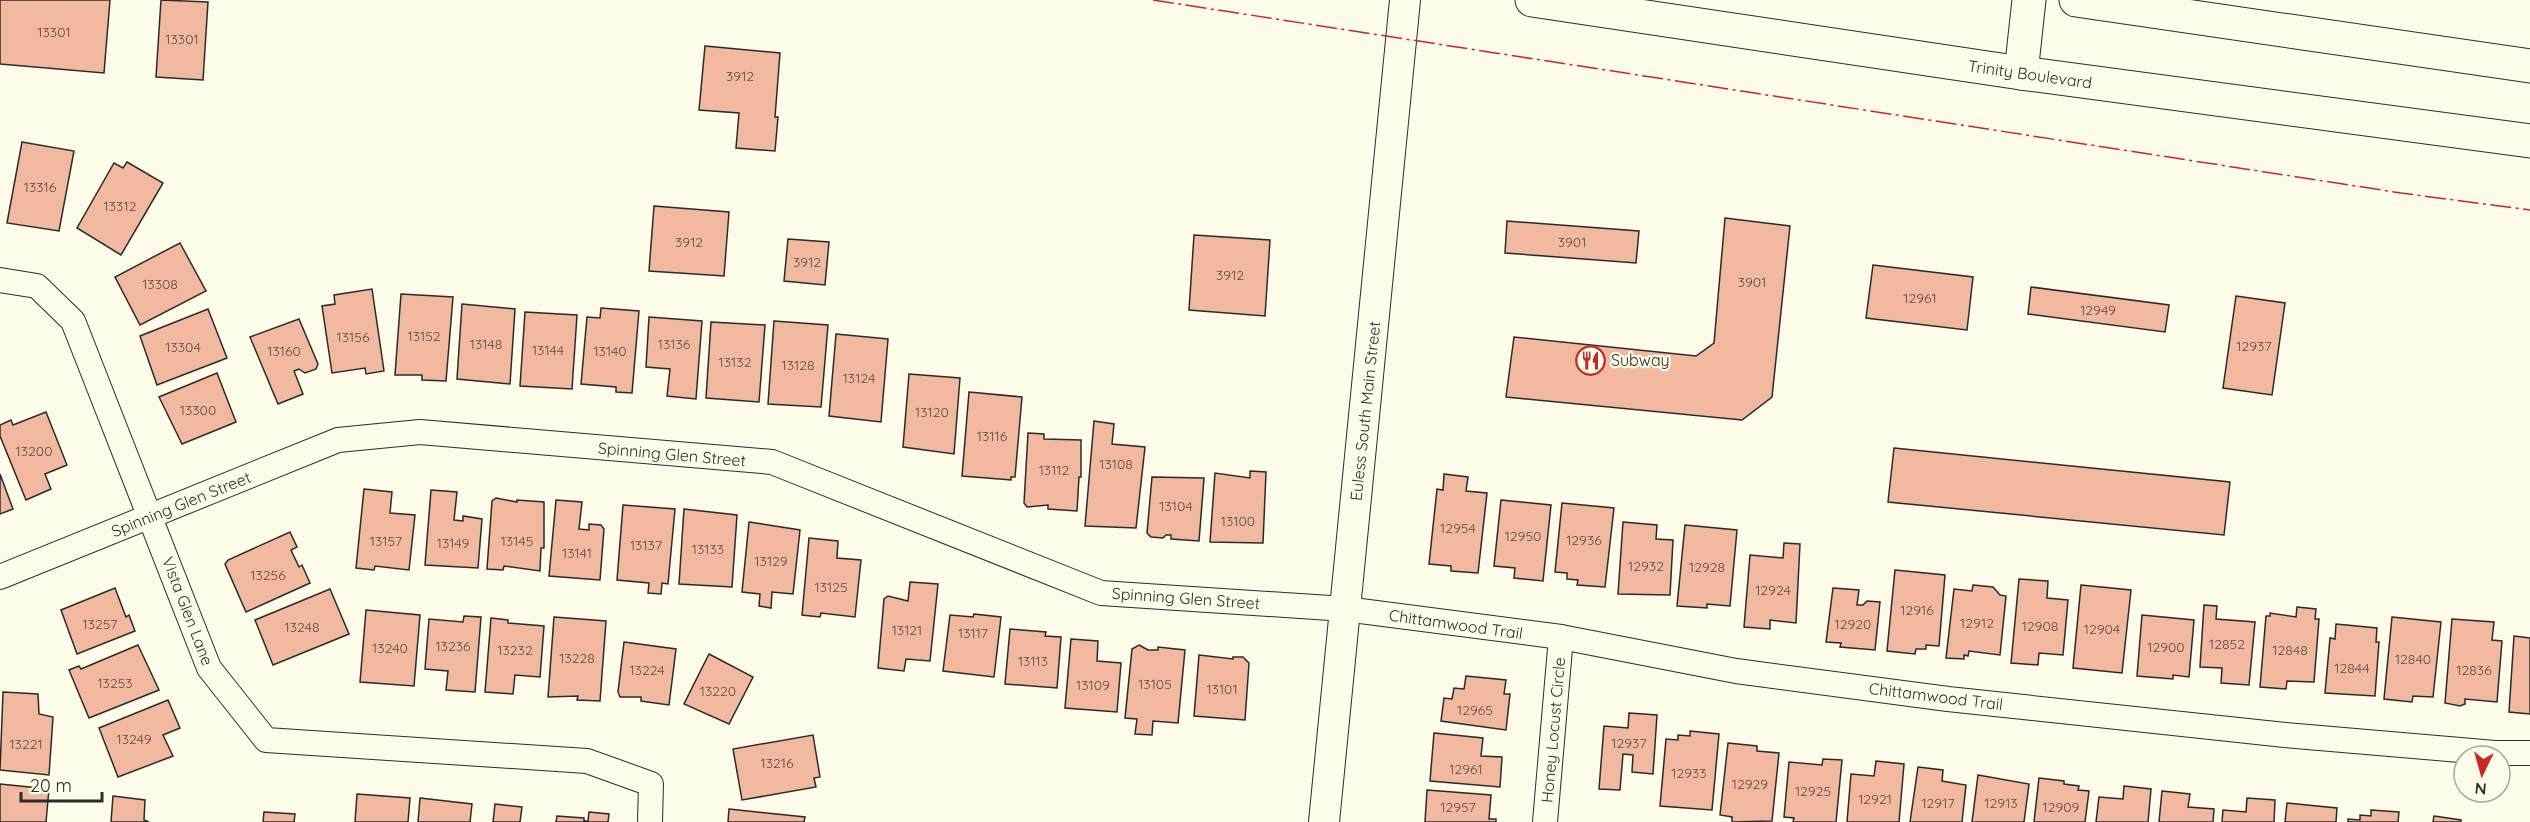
<svg xmlns="http://www.w3.org/2000/svg" width="2530" height="822" viewBox="0 0 2530 822" font-family="Quicksand,sans-serif">
  <style>
    .building { fill: #f2b8a0; stroke: #2b2b2b; stroke-width: 1.5 }
    .lines { fill: none; stroke-linecap: round; stroke-linejoin: round }
    .minor-casing { stroke: #2b2b2b; stroke-width: 26 }
    .tertiary-casing { stroke: #2b2b2b; stroke-width: 32 }
    .secondary-casing { stroke: #2b2b2b; stroke-width: 35 }
    .minor { stroke: #fdfbea; stroke-width: 24 }
    .tertiary { stroke: #fdfbea; stroke-width: 30 }
    .secondary { stroke: #fdfbea; stroke-width: 33 }
    .power { stroke: #c62828; stroke-width: 1.5; stroke-dasharray: 21 4.5 3 4.5; stroke-linecap: butt }
    .labels { text-anchor: middle; dominant-baseline: central; stroke-width: 4.5; stroke-linejoin: round; paint-order: stroke }
    .number-label { font-size: 14px; fill: #5d4e48 }
    .street-label { font-size: 16px; fill: #2b2b2b; stroke: #fdfbea }
    .poi-label { font-size: 16px; fill: #2b2b2b; stroke: #fdfbea; text-anchor: start }
  </style>
  <rect width="100%" height="100%" fill="#fdfbea"/>
  <!-- building -->
  <g class="building">
    <polygon points="0,0 110,0 104,73 0,64"/>
    <polygon points="161,0 208,2 203,80 156,77"/>
    <polygon points="705,46 780,53 775,117 778,117 775,151 736,148 739,113 699,110"/>
    <polygon points="22,142 74,151 59,231 7,223"/>
    <polygon points="127,162 163,183 121,255 77,228 114,163 123,168"/>
    <polygon points="654,206 729,212 724,276 649,271"/>
    <polygon points="1725,218 1790,226 1772,397 1742,420 1506,397 1514,337 1696,356 1714,343"/>
    <polygon points="1507,221 1639,231 1636,263 1505,253"/>
    <polygon points="1194,235 1270,240 1265,316 1189,310"/>
    <polygon points="788,239 829,242 825,285 784,281"/>
    <polygon points="180,243 206,291 140,325 115,277"/>
    <polygon points="1873,265 1973,277 1967,330 1866,318"/>
    <polygon points="2031,287 2169,305 2165,332 2028,314"/>
    <polygon points="372,289 384,371 366,374 365,368 332,373 322,306 335,304 334,295"/>
    <polygon points="401,294 453,297 446,381 422,380 422,375 395,375"/>
    <polygon points="2236,296 2285,303 2272,395 2223,388"/>
    <polygon points="462,304 515,309 510,384 457,379"/>
    <polygon points="601,308 639,311 632,393 616,392 616,387 581,384 587,317 600,318"/>
    <polygon points="208,309 227,358 157,385 140,336"/>
    <polygon points="525,312 577,315 572,389 520,386"/>
    <polygon points="649,317 702,321 696,399 667,396 670,369 646,367"/>
    <polygon points="299,319 318,364 316,369 305,373 299,369 294,371 303,394 278,404 250,337"/>
    <polygon points="774,321 828,325 821,407 768,404"/>
    <polygon points="711,322 765,325 759,402 706,398"/>
    <polygon points="836,334 888,339 881,422 829,416"/>
    <polygon points="217,373 236,422 182,444 159,397"/>
    <polygon points="909,374 960,378 954,454 903,447"/>
    <polygon points="969,392 1022,397 1015,477 1011,477 1011,480 962,476"/>
    <polygon points="46,412 67,465 45,474 51,489 26,500 0,436 0,425 11,420 13,425"/>
    <polygon points="1094,421 1114,424 1112,444 1145,447 1136,528 1085,526"/>
    <polygon points="1028,433 1044,434 1044,439 1081,440 1081,477 1079,477 1077,511 1048,509 1048,505 1027,507 1024,503"/>
    <polygon points="1894,448 2230,482 2224,535 1888,502"/>
    <polygon points="1250,471 1266,472 1263,543 1210,542 1215,473 1250,478"/>
    <polygon points="0,474 13,509 0,514"/>
    <polygon points="1444,474 1468,477 1466,491 1487,493 1478,573 1451,571 1451,566 1429,564 1437,489 1443,490"/>
    <polygon points="1152,477 1204,478 1199,541 1171,539 1171,535 1166,535 1163,538 1151,537 1147,533"/>
    <polygon points="364,489 392,492 390,513 415,515 409,570 375,566 374,570 356,568"/>
    <polygon points="431,490 457,492 454,520 463,521 463,516 482,519 478,568 425,565"/>
    <polygon points="496,498 517,502 517,500 544,502 544,548 541,548 540,571 504,566 503,570 487,569 492,501"/>
    <polygon points="556,500 582,502 579,529 589,530 589,524 601,525 604,529 600,580 549,576"/>
    <polygon points="1501,500 1551,505 1543,581 1514,578 1515,568 1494,566"/>
    <polygon points="1562,503 1614,508 1605,587 1577,585 1578,580 1567,579 1567,573 1555,572"/>
    <polygon points="623,505 675,509 668,584 662,583 661,594 648,593 649,583 617,580"/>
    <polygon points="684,509 737,515 732,587 679,584"/>
    <polygon points="749,522 800,530 793,594 772,592 771,608 759,606 760,594 742,592"/>
    <polygon points="1623,522 1657,525 1656,539 1673,540 1670,595 1618,594"/>
    <polygon points="1685,525 1737,530 1730,606 1707,604 1707,608 1677,606"/>
    <polygon points="290,532 297,547 291,550 299,567 302,565 310,583 246,612 225,564 228,560"/>
    <polygon points="809,538 838,541 837,558 861,560 855,617 821,613 820,617 802,615"/>
    <polygon points="1784,543 1800,544 1796,623 1770,620 1770,629 1744,627 1750,555 1783,558"/>
    <polygon points="1895,570 1945,575 1939,646 1926,645 1926,649 1916,649 1915,654 1887,651"/>
    <polygon points="2019,579 2048,581 2047,598 2068,600 2063,655 2039,653 2038,665 2011,663"/>
    <polygon points="910,582 938,584 930,661 906,659 904,671 878,668 884,599 888,596 908,601"/>
    <polygon points="1973,585 1993,587 2000,595 2006,596 2000,655 1969,651 1968,656 1964,655 1964,659 1946,658 1954,589 1972,591"/>
    <polygon points="2081,585 2131,590 2122,673 2073,668"/>
    <polygon points="115,588 126,617 129,615 135,631 77,654 61,610"/>
    <polygon points="1833,588 1859,590 1857,605 1863,605 1867,601 1880,602 1875,650 1840,647 1841,643 1826,642"/>
    <polygon points="330,589 349,634 273,665 255,620"/>
    <polygon points="2204,605 2217,606 2216,619 2255,622 2249,685 2221,683 2222,668 2200,667"/>
    <polygon points="2297,607 2316,609 2315,619 2319,619 2314,682 2287,681 2286,689 2260,687 2266,616 2270,616 2270,613 2296,617"/>
    <polygon points="366,610 420,615 414,686 360,682"/>
    <polygon points="974,614 1001,617 994,677 943,671 950,615 973,617"/>
    <polygon points="2142,615 2194,620 2189,677 2173,675 2173,679 2137,676"/>
    <polygon points="464,616 481,617 475,692 446,690 448,671 425,669 429,619 463,622"/>
    <polygon points="554,617 606,621 600,701 577,700 578,696 548,697"/>
    <polygon points="2392,617 2441,622 2433,697 2413,696 2412,702 2384,699"/>
    <polygon points="491,618 508,620 508,623 544,626 540,677 515,675 513,694 485,692"/>
    <polygon points="2452,619 2494,622 2492,640 2502,641 2497,702 2465,699 2465,704 2460,706 2445,703"/>
    <polygon points="2336,624 2377,628 2376,642 2379,642 2375,696 2325,693 2330,638 2335,639"/>
    <polygon points="1010,629 1046,632 1045,636 1061,637 1057,688 1005,684"/>
    <polygon points="2514,636 2530,638 2530,714 2509,712"/>
    <polygon points="1071,639 1098,641 1097,661 1121,663 1117,712 1065,708"/>
    <polygon points="624,642 676,649 669,705 641,701 641,697 620,697 618,692"/>
    <polygon points="138,645 159,690 89,718 69,670 79,666 81,669"/>
    <polygon points="1139,645 1148,650 1158,650 1158,647 1185,650 1178,723 1153,721 1152,735 1135,734 1137,719 1125,718 1132,649"/>
    <polygon points="709,654 753,677 729,724 684,704"/>
    <polygon points="1199,655 1233,659 1233,657 1243,657 1249,663 1245,720 1194,716"/>
    <polygon points="1466,676 1506,680 1504,694 1510,694 1506,730 1441,721 1444,698 1452,699 1454,688 1464,689"/>
    <polygon points="3,692 38,694 39,714 53,717 49,775 0,770"/>
    <polygon points="168,700 180,728 163,735 173,756 118,777 99,728"/>
    <polygon points="1629,713 1657,715 1653,774 1632,772 1633,755 1623,754 1620,790 1599,789 1604,726 1628,728"/>
    <polygon points="1690,731 1719,734 1712,810 1660,806 1666,739 1678,740 1678,735 1690,736"/>
    <polygon points="1434,733 1483,738 1481,756 1502,757 1500,787 1430,781"/>
    <polygon points="813,735 820,777 814,778 816,787 742,800 733,749"/>
    <polygon points="1728,743 1757,746 1757,751 1779,753 1772,821 1732,822 1732,817 1720,815"/>
    <polygon points="1823,759 1842,760 1836,822 1793,822 1794,818 1784,817 1789,762 1822,765"/>
    <polygon points="1876,761 1904,764 1899,822 1847,822 1851,774 1874,776"/>
    <polygon points="1918,767 1943,770 1942,781 1966,785 1962,822 1910,822"/>
    <polygon points="1978,775 2029,784 2024,822 1972,822"/>
    <polygon points="2039,778 2064,781 2064,784 2079,786 2078,790 2089,791 2085,822 2034,822"/>
    <polygon points="0,784 49,789 46,822 0,822"/>
    <polygon points="2124,786 2151,789 2148,822 2096,822 2099,797 2123,799"/>
    <polygon points="1427,790 1491,795 1489,819 1496,819 1496,822 1425,822"/>
    <polygon points="2162,791 2190,794 2188,807 2214,809 2213,822 2159,822"/>
    <polygon points="357,794 410,798 408,822 355,822"/>
    <polygon points="113,796 145,800 144,820 149,822 111,822"/>
    <polygon points="420,798 472,804 470,822 418,822"/>
    <polygon points="2247,798 2275,800 2274,822 2222,822 2223,810 2246,812"/>
    <polygon points="2287,803 2337,808 2336,822 2285,822"/>
    <polygon points="495,804 522,807 520,822 493,822"/>
    <polygon points="729,809 805,817 804,822 728,822"/>
    <polygon points="2371,810 2399,812 2398,822 2348,822 2348,819 2360,820 2360,815 2371,816"/>
    <polygon points="264,812 295,814 294,822 263,822"/>
    <polygon points="589,812 609,814 608,822 556,822 557,816 584,818 584,821 588,821"/>
    <polygon points="2434,816 2461,820 2461,822 2433,822"/>
  </g>
  <g class="lines">
    <defs>
      <g id="minor">
        <polyline points="0,280 37,286 73,321 209,668 266,740 587,761 651,784 650,822"/>
        <polyline points="0,577 338,440 420,432 772,462 1101,593 1345,609 1561,637 1736,671 1948,699 2285,735 2495,753 2530,753"/>
        <polyline points="1545,822 1561,637"/>
      </g>
      <polyline id="tertiary" points="1324,822 1405,0"/>
      <g id="secondary">
        <polyline points="1532,0 2021,73 2530,141"/>
        <polyline points="2076,0 2530,66"/>
        <polyline points="2021,73 2029,0"/>
      </g>
    </defs>
    <!-- minor casing -->
    <use href="#minor" class="minor-casing"/>
    <!-- tertiary casing -->
    <use href="#tertiary" class="tertiary-casing"/>
    <!-- secondary casing -->
    <use href="#secondary" class="secondary-casing"/>
    <!-- minor -->
    <use href="#minor" class="minor"/>
    <!-- tertiary -->
    <use href="#tertiary" class="tertiary"/>
    <!-- secondary -->
    <use href="#secondary" class="secondary"/>
    <!-- power -->
    <polyline class="power" points="1153,0 2401,193 2530,210"/>
  </g>
  <!-- icons -->
  <defs>
    <symbol id="restaurant-ring" viewBox="-11 -11 22 22"><circle r="9.5" fill="#fdfbea" stroke="#c62828" stroke-width="1.5"/><path d="M-5-6h1v4h1v-4h1v4h1v-4h1v5L-1.5 .5V6h-2V.5L-5-1ZM5-6V6H3V1.5H1.5Q1.5-4 5-6Z" fill="#c62828"/></symbol>
  </defs>
  <g fill-rule="evenodd">
    <use href="#restaurant-ring" x="1574" y="344" width="33" height="33"/>
  </g>
  <g class="labels">
    <!-- number labels -->
    <g class="number-label">
      <text x="54" y="32">13301</text>
      <text x="182" y="39">13301</text>
      <text x="740" y="76">3912</text>
      <text x="40" y="187">13316</text>
      <text x="120" y="206">13312</text>
      <text x="689" y="242">3912</text>
      <text x="1572" y="242">3901</text>
      <text x="807" y="262">3912</text>
      <text x="1230" y="275">3912</text>
      <text x="1752" y="282">3901</text>
      <text x="160" y="284">13308</text>
      <text x="1920" y="298">12961</text>
      <text x="2098" y="310">12949</text>
      <text x="424" y="336">13152</text>
      <text x="353" y="337">13156</text>
      <text x="486" y="344">13148</text>
      <text x="674" y="344">13136</text>
      <text x="2254" y="346">12937</text>
      <text x="183" y="347">13304</text>
      <text x="548" y="350">13144</text>
      <text x="284" y="351">13160</text>
      <text x="610" y="351">13140</text>
      <text x="735" y="362">13132</text>
      <text x="798" y="365">13128</text>
      <text x="859" y="378">13124</text>
      <text x="198" y="410">13300</text>
      <text x="932" y="412">13120</text>
      <text x="992" y="436">13116</text>
      <text x="34" y="451">13200</text>
      <text x="1116" y="464">13108</text>
      <text x="1054" y="470">13112</text>
      <text x="1176" y="506">13104</text>
      <text x="1238" y="521">13100</text>
      <text x="1458" y="528">12954</text>
      <text x="1523" y="536">12950</text>
      <text x="1584" y="540">12936</text>
      <text x="386" y="541">13157</text>
      <text x="517" y="541">13145</text>
      <text x="453" y="543">13149</text>
      <text x="646" y="545">13137</text>
      <text x="708" y="549">13133</text>
      <text x="577" y="553">13141</text>
      <text x="771" y="561">13129</text>
      <text x="1646" y="566">12932</text>
      <text x="1707" y="567">12928</text>
      <text x="268" y="575">13256</text>
      <text x="831" y="587">13125</text>
      <text x="1773" y="590">12924</text>
      <text x="1917" y="610">12916</text>
      <text x="1977" y="623">12912</text>
      <text x="100" y="624">13257</text>
      <text x="1853" y="624">12920</text>
      <text x="2040" y="626">12908</text>
      <text x="302" y="627">13248</text>
      <text x="2102" y="629">12904</text>
      <text x="907" y="630">13121</text>
      <text x="973" y="633">13117</text>
      <text x="2227" y="644">12852</text>
      <text x="453" y="646">13236</text>
      <text x="2166" y="647">12900</text>
      <text x="390" y="648">13240</text>
      <text x="515" y="650">13232</text>
      <text x="2290" y="650">12848</text>
      <text x="577" y="658">13228</text>
      <text x="2413" y="659">12840</text>
      <text x="1033" y="661">13113</text>
      <text x="2352" y="668">12844</text>
      <text x="647" y="670">13224</text>
      <text x="2474" y="670">12836</text>
      <text x="115" y="683">13253</text>
      <text x="1155" y="684">13105</text>
      <text x="1093" y="685">13109</text>
      <text x="1222" y="689">13101</text>
      <text x="718" y="691">13220</text>
      <text x="1475" y="710">12965</text>
      <text x="134" y="739">13249</text>
      <text x="1629" y="743">12937</text>
      <text x="26" y="744">13221</text>
      <text x="777" y="763">13216</text>
      <text x="1466" y="769">12961</text>
      <text x="1689" y="773">12933</text>
      <text x="1750" y="784">12929</text>
      <text x="1813" y="791">12925</text>
      <text x="1875" y="799">12921</text>
      <text x="1938" y="803">12917</text>
      <text x="2001" y="803">12913</text>
      <text x="1458" y="807">12957</text>
      <text x="2061" y="807">12909</text>
    </g>
    <!-- street labels -->
    <g class="street-label">
      <text transform="translate(2030 74) rotate(8)">Trinity Boulevard</text>
      <text transform="translate(1365 411) rotate(-84)">Euless South Main Street</text>
      <text transform="translate(672 454) rotate(5)">Spinning Glen Street</text>
      <text transform="translate(181 504) rotate(-22)">Spinning Glen Street</text>
      <text transform="translate(1186 598) rotate(4)">Spinning Glen Street</text>
      <text transform="translate(188 611) rotate(69)">Vista Glen Lane</text>
      <text transform="translate(1456 624) rotate(8)">Chittamwood Trail</text>
      <text transform="translate(1936 696) rotate(7)">Chittamwood Trail</text>
      <text transform="translate(1553 730) rotate(-85)">Honey Locust Circle</text>
    </g>
    <!-- poi labels -->
    <g class="poi-label">
      <text x="1611" y="360">Subway</text>
    </g>
  </g>
  <!-- north arrow -->
  <g transform="translate(2482 774) rotate(185)"><circle r="28" fill="#fdfbea" stroke="#a9a89e" stroke-width="1.5"/>
  <path d="M0-4.5L10 22L0 15L-10 22Z" fill="#c62828"/>
  <text y="-9" font-size="16" font-weight="bold" text-anchor="middle" fill="#2b2b2b">N</text>
  </g>
  <!-- scale -->
  <path d="M21 792v9h81v-9" fill="none" stroke="#2b2b2b" stroke-width="3"/>
  <text x="30" y="792" font-size="18" fill="#2b2b2b" stroke="#fdfbea" stroke-width="4.5" paint-order="stroke">20 m</text>
</svg>
